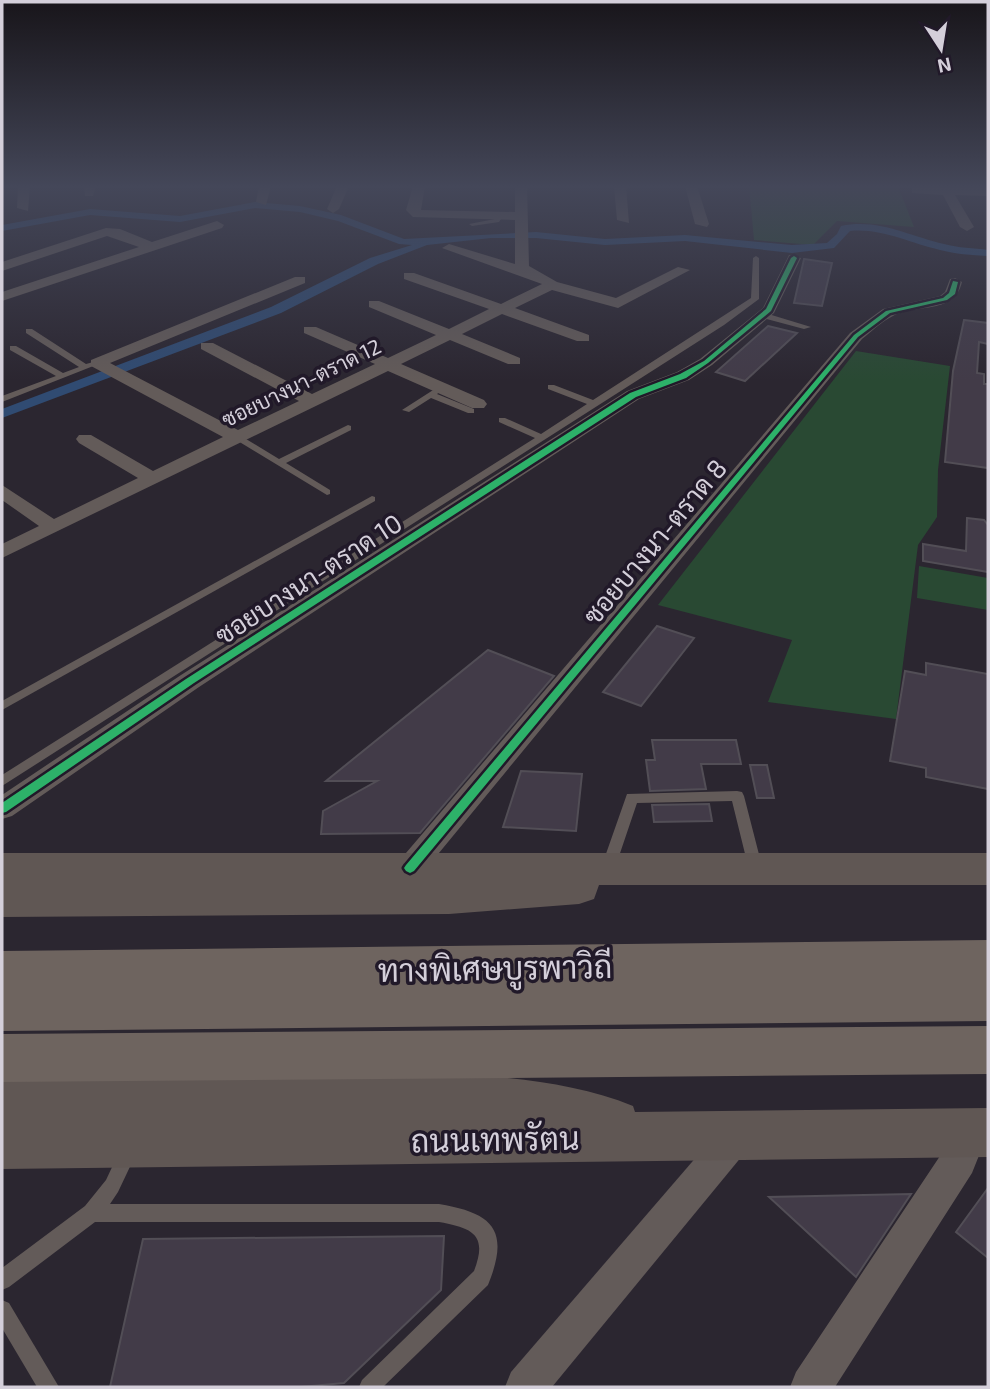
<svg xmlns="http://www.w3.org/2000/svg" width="990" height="1389" viewBox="0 0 990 1389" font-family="'Exo 2',Sarabun,sans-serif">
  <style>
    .green { fill: #294933 }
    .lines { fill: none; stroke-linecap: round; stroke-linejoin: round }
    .canal { fill: #304b72; fill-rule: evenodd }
    .building { fill: #423b48; stroke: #524e56; stroke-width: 2 }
    .lane { fill: #635b59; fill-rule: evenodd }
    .street { fill: #635b59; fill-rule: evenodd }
    .secondary { fill: #605754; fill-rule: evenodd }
    .highway { fill: #6e645f; fill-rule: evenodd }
    .cycleway-casing { stroke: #211929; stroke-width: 5 }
    .cycleway { fill: #2db169; fill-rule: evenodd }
    .labels { text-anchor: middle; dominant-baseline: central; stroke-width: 7; stroke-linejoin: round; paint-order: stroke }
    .far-street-label { font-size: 21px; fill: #d4cfda; stroke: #211929 }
    .street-label { font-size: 26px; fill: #d4cfda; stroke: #211929 }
    .near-street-label { font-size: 32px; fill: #d4cfda; stroke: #211929 }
  </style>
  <rect width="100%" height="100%" fill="#2b2630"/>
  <!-- green -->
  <g class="green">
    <polygon points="749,186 898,186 914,227 837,221 813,245 754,240"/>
    <polygon points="856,351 950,366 938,470 937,517 918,545 896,719 768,702 792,640 658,605"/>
    <polygon points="919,566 988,578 988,610 917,598"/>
  </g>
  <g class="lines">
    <!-- canal -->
    <path class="canal" d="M255 202 300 206 341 215 404 239 536 232 605 239 685 235 792 245 827 243 837 234 841 226C878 218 909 236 944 244 958 248 974 248 988 250V256C972 255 955 254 940 250 909 243 882 228 850 231L834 248 792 253 685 241 605 245 536 238H491L427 245 378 264 281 313 2 418V409L271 307 370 258 412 245 399 244 338 221 300 212 255 208 180 222 90 215 2 231V225L90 209 180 216Z"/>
  </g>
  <!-- building -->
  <g class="building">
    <polygon points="804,259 832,263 822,306 794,303"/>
    <polygon points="964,320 988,323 988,344 979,342 977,373 984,374 984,384 988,384 988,468 945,462 953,371"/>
    <polygon points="768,326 797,333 745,381 716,372"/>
    <polygon points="967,518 984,520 988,525 988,572 923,561 923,544 966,551"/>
    <polygon points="657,626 694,638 641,706 603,692"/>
    <polygon points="488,650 554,676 420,833 321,834 323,811 377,781 326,781"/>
    <polygon points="926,663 988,674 988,789 926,777 926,768 890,761 905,671 926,675"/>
    <polygon points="652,740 736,740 741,764 701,764 706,789 650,791 646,760 655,760"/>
    <polygon points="750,765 767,765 774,798 757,798"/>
    <polygon points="521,771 582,774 576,831 503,827"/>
    <polygon points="709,804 712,821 654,822 652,805"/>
    <polygon points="988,1188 988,1258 956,1232"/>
    <polygon points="911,1194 856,1277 769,1197"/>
    <polygon points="444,1236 441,1290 344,1383 300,1387 110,1387 143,1239"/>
  </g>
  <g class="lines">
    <!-- lane -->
    <g class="lane">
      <polygon points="500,214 503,216 499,222 472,226 469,224 495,219"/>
      <polygon points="756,256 759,258 759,299 724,325 2,786 2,775 535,438 499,422 499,418 505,418 541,434 587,404 548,389 548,385 554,385 593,400 751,298 753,258"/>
      <polygon points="759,313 765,313 811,327 804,329 759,317"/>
      <polygon points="26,329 32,329 86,364 97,361 101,363 2,402 2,396 56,376 10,350 10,346 16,346 63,373 79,367 26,333"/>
      <polygon points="441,385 445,388 437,394 474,409 474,413 468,413 431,398 409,412 402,410"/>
      <polygon points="348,425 351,426 351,430 286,463 330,490 330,494 327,495 233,438 238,435 241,436 279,459"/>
      <polygon points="372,496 375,497 375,501 2,710 2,701"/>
      <polygon points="737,791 742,792 744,796 763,870 761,874 756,876 751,874 749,870 732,801 637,803 615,868 613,872 608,874 603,872 601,868 627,794"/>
      <path d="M127 1145 133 1148 136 1154 118 1192 110 1204H439C494 1213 510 1231 488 1285L383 1387H359L362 1380 474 1271C488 1235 473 1228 439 1222H95L9 1287 2 1290V1268L85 1206 106 1180 121 1148Z"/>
      <polygon points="2,1300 9,1303 59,1387 37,1387 2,1328"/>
    </g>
    <!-- street -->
    <g class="street">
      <polygon points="18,186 30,186 28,211 17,208"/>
      <polygon points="84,186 96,186 93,196 85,196"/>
      <polygon points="259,186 271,186 266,205 256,202"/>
      <polygon points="337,186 349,186 339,209 333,213 327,209"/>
      <polygon points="413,186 425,186 421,210 515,212 515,186 527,186 529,266 557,282 616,298 678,267 690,270 618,308 552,290 515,308 589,335 589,341 577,341 502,314 462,334 520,358 520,364 508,364 450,340 401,364 484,400 487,404 484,408 472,408 388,371 2,558 2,544 39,526 2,500 2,485 54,519 138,478 79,443 76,439 79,435 91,435 153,471 223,437 91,366 91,360 295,277 305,277 305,283 110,363 238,430 299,401 201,349 201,343 213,343 312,394 375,364 304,333 304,327 316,327 388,358 436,335 369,307 369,301 379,301 449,329 489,309 404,279 404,273 414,273 501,304 542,284 442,248 449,244 515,264 515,220 413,217 406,210"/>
      <polygon points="614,186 626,186 629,223 617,220"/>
      <polygon points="685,186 697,186 709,224 707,227 695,224"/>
      <polygon points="916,186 988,188 988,196 955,195 974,227 967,231 960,227 943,195 912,193 912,187"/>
      <polygon points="217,221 224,225 222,228 2,301 2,292 139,247 107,236 2,271 2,262 106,228 120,229 152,242"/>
      <polygon points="789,255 801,258 774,313 712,365 689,380 639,399 199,687 12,816 2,819 2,795 181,675 627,391 677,372 700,359 763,308"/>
      <path d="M955 278 962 282C954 315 918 303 893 316 882 321 871 332 862 339L420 876 410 879 400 876 396 868 400 860 850 333 883 309 940 296 945 292 950 279Z"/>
      <polygon points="971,1117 983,1122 988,1133 972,1173 835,1387 790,1387 796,1372 946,1147 959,1122"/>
      <polygon points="735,1121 747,1126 753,1138 747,1150 552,1387 505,1387 511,1372 723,1126"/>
    </g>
    <!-- secondary -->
    <g class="secondary">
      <polygon points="2,853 988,853 988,885 599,885 594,899 579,904 449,914 2,917"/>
      <path d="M459 1074C517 1078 579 1084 633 1106L635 1112 988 1108V1157L2 1169V1079Z"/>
    </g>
    <!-- highway -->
    <g class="highway">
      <polygon points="988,940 988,1021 2,1031 2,951"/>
      <polygon points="988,1026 988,1074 2,1082 2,1034"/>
    </g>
    <defs>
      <g id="cycleway">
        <polygon points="794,256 797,258 771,311 708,363 686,378 636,397 194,683 6,812 2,813 2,803 186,679 630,393 680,374 704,361 766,309 791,258"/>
        <polygon points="953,281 958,282 955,294 947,300 890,313 858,337 414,871 410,873 406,871 404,868 406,865 854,335 886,311 943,298 949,293"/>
      </g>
    </defs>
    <!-- cycleway casing -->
    <use href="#cycleway" class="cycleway-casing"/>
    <!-- cycleway -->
    <use href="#cycleway" class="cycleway"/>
  </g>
  <!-- sky -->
  <linearGradient id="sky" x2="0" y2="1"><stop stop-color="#18151a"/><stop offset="0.49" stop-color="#444759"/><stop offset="1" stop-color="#444759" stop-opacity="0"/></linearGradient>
  <rect width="990" height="381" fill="url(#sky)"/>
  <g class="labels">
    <!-- far-street labels -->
    <g class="far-street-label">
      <text transform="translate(301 382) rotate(-26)">ซอยบางนา-ตราด 12</text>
    </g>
    <!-- street labels -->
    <g class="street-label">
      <text transform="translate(654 541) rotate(-50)">ซอยบางนา-ตราด 8</text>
      <text transform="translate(308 578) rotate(-33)">ซอยบางนา-ตราด 10</text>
    </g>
    <!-- near-street labels -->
    <g class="near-street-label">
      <text transform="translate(495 967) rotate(-1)">ทางพิเศษบูรพาวิถี</text>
      <text transform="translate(495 1138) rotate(-1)">ถนนเทพรัตน</text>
    </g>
  </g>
  <!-- border -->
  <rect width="990" height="1389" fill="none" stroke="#d4cfda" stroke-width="7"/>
  <!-- north arrow -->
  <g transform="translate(941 49) rotate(168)" stroke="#211929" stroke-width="5" paint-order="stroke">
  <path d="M0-5L12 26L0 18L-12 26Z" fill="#d4cfda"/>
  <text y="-10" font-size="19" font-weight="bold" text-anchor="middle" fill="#d4cfda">N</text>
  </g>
</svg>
